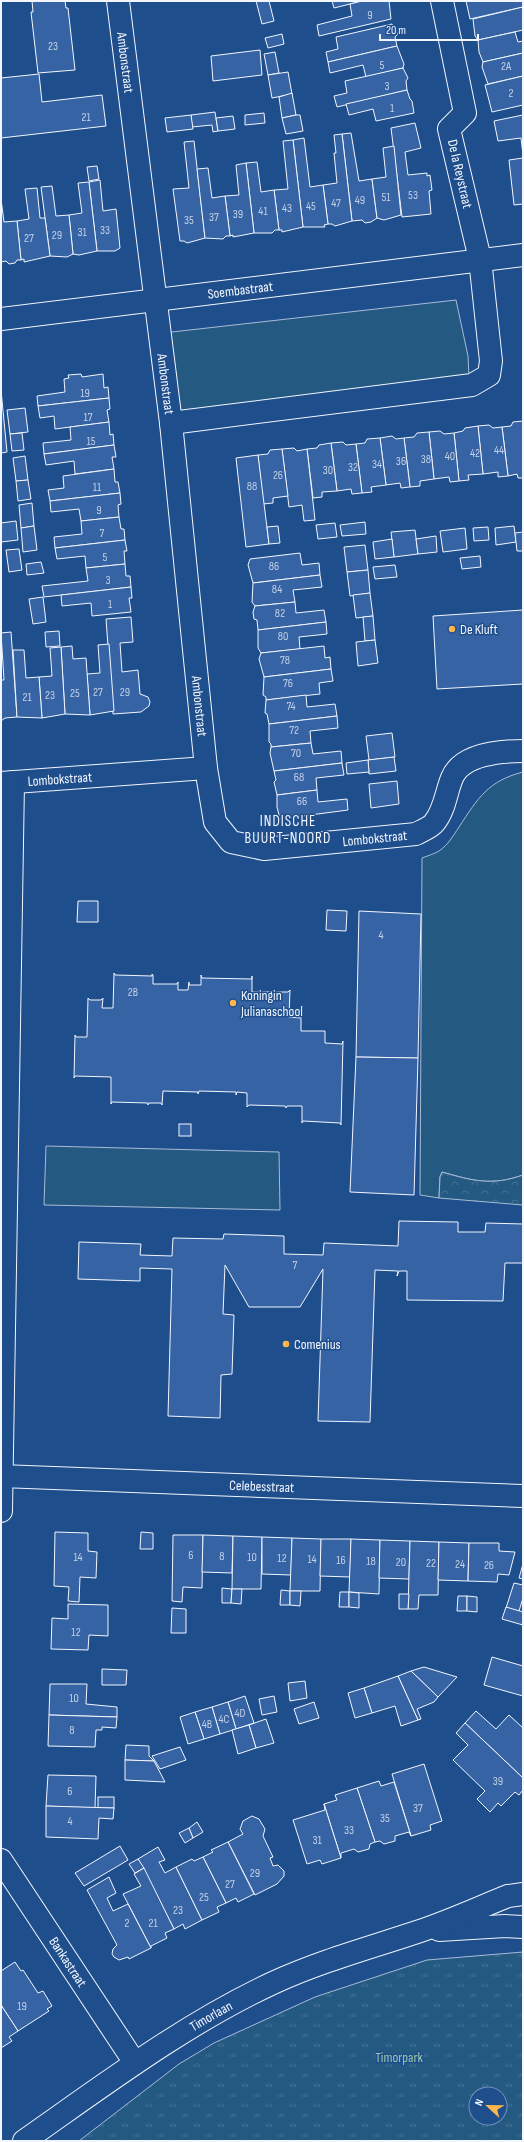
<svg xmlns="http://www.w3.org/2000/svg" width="524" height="2142" viewBox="0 0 524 2142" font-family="'Sofia Sans Condensed',sans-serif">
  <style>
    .grass { fill: #245a82; stroke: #a8bbd7 }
    .forest { fill: url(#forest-crowns); stroke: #a8bbd7 }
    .park { fill: url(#park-tufts); stroke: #a8bbd7; fill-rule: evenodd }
    .building { fill: #3563a3; stroke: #f2f6ff }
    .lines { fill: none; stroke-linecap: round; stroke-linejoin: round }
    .street-casing { stroke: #f2f6ff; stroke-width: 24 }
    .secondary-casing { stroke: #f2f6ff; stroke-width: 24 }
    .street { stroke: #1f4e8c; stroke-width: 22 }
    .secondary { stroke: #1f4e8c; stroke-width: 22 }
    .poi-dot { fill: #ffb74d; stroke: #1f4e8c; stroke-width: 1.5 }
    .labels { text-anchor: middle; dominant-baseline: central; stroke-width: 3; stroke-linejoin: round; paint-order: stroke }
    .number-label { font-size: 12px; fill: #c3d1e8 }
    .street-label { font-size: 14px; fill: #f2f6ff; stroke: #1f4e8c }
    .poi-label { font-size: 14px; fill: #f2f6ff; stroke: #1f4e8c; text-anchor: start }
    .park-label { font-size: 14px; fill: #97c8a6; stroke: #1f4e8c }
    .neighbourhood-label { font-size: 15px; letter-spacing: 1px; fill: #f2f6ff; stroke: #1f4e8c }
  </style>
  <defs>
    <pattern id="forest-crowns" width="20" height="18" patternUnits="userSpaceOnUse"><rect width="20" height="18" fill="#245a82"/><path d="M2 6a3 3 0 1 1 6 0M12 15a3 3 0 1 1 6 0" fill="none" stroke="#447295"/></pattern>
    <pattern id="park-tufts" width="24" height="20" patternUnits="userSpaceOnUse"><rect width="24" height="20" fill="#245a82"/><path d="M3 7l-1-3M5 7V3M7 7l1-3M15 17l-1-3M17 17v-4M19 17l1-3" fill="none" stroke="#447295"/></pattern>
  </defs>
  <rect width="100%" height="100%" fill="#1f4e8c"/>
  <!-- grass -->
  <g class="grass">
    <polygon points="456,300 468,356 469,377 172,416 163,333"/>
    <path d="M523 772V1175C492 1186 473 1181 442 1172L440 1177 439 1198 420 1195 422 858C427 856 434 854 439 851 448 845 453 836 459 827 478 798 488 781 523 772Z"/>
    <polygon points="46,1146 279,1152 280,1210 44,1205"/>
  </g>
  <!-- forest -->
  <path class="forest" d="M442 1172C473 1181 492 1186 523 1175V1205L439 1198 440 1177Z"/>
  <!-- park -->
  <path class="park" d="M523 1952V2141H79L179 2064 214 2043 315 1997 427 1960ZM476 2094H500V2118H476Z"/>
  <!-- building -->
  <g class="building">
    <polygon points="32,1 65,1 66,8 68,8 75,70 38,73 31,12 33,12"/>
    <polygon points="256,1 269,1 274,21 262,24"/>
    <polygon points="332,1 362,1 334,8"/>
    <polygon points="362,1 389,1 391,19 319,36 317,25 352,16 350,4"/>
    <polygon points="466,1 523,1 523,7 470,19"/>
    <polygon points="523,7 523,30 478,40 475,36 473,19"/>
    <polygon points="392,24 398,34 395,37 397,46 328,62 326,52 338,49 336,37"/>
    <polygon points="515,32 518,42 523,41 523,53 483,62 479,52 478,40"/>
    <polygon points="282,34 284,44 268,48 265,38"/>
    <polygon points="397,46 404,64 403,68 366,77 363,65 330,73 328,62"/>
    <polygon points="260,50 262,75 213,81 211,56"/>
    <polygon points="275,52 279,73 268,75 264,54"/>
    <polygon points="523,53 523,76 488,84 482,67 483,62"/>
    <polygon points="403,68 408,78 406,81 407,90 337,107 334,96 347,93 345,81"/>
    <polygon points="288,72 292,94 272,98 268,75"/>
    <polygon points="39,74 42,102 102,95 106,126 1,138 1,78"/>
    <polygon points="523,76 523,105 492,112 485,85"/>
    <polygon points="407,90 410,99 412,101 414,113 376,121 373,109 349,115 346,104"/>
    <polygon points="292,93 296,115 282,118 279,97"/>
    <polygon points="215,112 218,131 213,132 212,125 192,127 191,115"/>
    <polygon points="264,113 265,123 245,125 245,115"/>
    <polygon points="191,115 193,129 167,132 165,118"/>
    <polygon points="296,115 300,115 303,131 286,134 282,118"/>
    <polygon points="523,115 523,155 521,138 498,141 494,121"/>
    <polygon points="233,116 235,129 218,131 216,118"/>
    <polygon points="415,123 421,148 405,152 408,175 427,173 427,176 430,175 432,190 429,191 431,214 402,217 391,128"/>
    <polygon points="351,133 359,181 372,179 377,218 371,222 365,223 362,220 352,221 342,134"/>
    <polygon points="342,134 352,221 335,226 332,224 328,224 323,185 337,183 334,153 336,153 334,135"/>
    <polygon points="304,138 310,187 323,185 328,224 324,225 325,227 303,227 293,140"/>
    <polygon points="293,140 303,227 282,232 282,230 279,230 274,190 288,189 283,141"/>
    <polygon points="194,141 205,238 187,243 184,241 180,241 173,189 189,188 184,142"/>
    <polygon points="394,146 401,215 384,220 377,218 372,179 386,177 383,148"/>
    <polygon points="523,158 523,204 514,205 509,160"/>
    <polygon points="257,162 261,192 274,190 279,230 275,230 272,233 254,233 246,163"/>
    <polygon points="246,163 254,233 233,237 233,235 230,236 225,196 239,195 236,165"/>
    <polygon points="97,166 99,179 89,181 87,167"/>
    <polygon points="208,168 212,198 225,196 230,236 226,236 223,239 205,238 197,169"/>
    <polygon points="100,180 103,211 116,209 120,248 115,251 97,251 89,182"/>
    <polygon points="89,182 97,251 79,255 73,254 69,215 82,213 78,183"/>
    <polygon points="52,186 56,216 69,215 73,254 67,257 50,256 41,187"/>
    <polygon points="37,188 40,218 45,218 50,256 24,262 24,259 21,260 17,221 29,219 25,189"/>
    <polygon points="1,199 4,222 17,221 21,260 17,260 15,263 9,264 6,261 1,262"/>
    <polygon points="81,374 82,377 103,374 104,388 108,387 109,398 38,406 37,396 65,392 64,379 69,378 68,375"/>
    <polygon points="1,390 7,452 1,453"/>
    <polygon points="109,398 110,409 107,410 109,422 55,429 54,416 40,418 38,406"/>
    <polygon points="25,408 28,432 10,434 7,410"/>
    <polygon points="523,421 523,478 518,478 517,474 508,476 502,427 511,426 513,422"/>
    <polygon points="109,422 110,435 113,434 114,445 44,454 43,443 71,440 70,427"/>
    <polygon points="489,425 493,428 502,427 508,476 498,477 498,472 483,474 478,426"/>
    <polygon points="478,426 483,474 468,475 469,480 459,481 454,433 463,431 465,428"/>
    <polygon points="440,431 444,434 454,433 459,481 450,482 449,477 434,479 429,432"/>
    <polygon points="429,432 434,479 420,481 420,486 410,487 404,438 414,437 417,433"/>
    <polygon points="22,433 24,450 12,451 10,434"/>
    <polygon points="392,436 396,439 404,438 410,487 401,488 400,483 386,485 380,438"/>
    <polygon points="380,438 386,485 371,487 372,492 362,493 356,444 365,443 367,439"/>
    <polygon points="343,442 346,445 356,444 362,493 352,494 351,489 337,491 331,443"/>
    <polygon points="331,443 337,491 322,492 322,497 313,498 307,449 317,448 319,445"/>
    <polygon points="114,445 116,457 112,457 114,469 75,474 74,461 46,465 44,454"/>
    <polygon points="294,448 297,451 307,449 315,520 304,521 302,505 289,507 282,449"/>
    <polygon points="282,449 288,496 273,498 273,503 263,504 258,455 268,454 270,450"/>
    <polygon points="258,455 269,544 246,547 236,458"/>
    <polygon points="25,456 28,480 16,481 13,458"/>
    <polygon points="114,469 115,482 118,482 120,493 50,501 48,490 64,488 63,476"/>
    <polygon points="28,480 31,499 18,501 16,481"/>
    <polygon points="120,493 121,504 118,505 119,517 81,521 79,509 51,512 50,501"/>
    <polygon points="32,503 34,526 21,528 19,505"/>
    <polygon points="119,517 121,529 124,529 125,540 55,548 54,537 82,534 81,521"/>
    <polygon points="16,521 18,540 1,542 1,523"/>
    <polygon points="365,522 366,534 342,536 340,525"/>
    <polygon points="335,523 337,537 318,539 316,525"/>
    <polygon points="34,526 37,550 23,552 21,528"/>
    <polygon points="278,526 280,543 269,544 267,527"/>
    <polygon points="514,526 516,542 496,545 495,528"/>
    <polygon points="488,527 489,540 474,541 473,528"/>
    <polygon points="465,528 467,549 443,552 440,531"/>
    <polygon points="415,530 418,554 394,557 391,532"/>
    <polygon points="523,532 523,551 517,551 515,533"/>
    <polygon points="436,536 437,552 418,554 416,539"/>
    <polygon points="392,539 394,557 375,559 373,542"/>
    <polygon points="125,540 127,551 124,551 125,564 86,568 85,556 57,559 55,548"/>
    <polygon points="365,545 368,570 347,572 344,547"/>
    <polygon points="19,549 22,570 9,572 6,550"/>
    <polygon points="300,553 302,565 319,563 320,575 253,583 248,565 250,559"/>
    <polygon points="480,556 481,567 462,569 460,558"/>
    <polygon points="41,562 44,573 27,575 26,564"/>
    <polygon points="125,564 126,576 130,576 131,587 44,597 42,586 88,581 86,568"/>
    <polygon points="395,565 397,577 375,579 373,567"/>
    <polygon points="368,570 370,593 350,596 347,572"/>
    <polygon points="320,575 322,587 293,590 295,602 255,606 252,602 253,583"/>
    <polygon points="131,587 132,598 129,598 131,612 92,616 91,603 62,606 61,595"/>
    <polygon points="370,593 373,616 356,618 353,595"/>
    <polygon points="43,597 46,622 33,624 29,599"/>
    <polygon points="295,602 296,613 324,610 326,622 258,630 257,620 254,619 253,612 255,606"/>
    <polygon points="523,610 523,684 437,689 433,616"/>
    <polygon points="373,616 375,640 365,641 363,617"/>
    <polygon points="131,617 133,642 120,643 122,672 138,670 140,694 148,697 150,702 149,706 141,712 113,714 106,619"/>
    <polygon points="326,622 327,634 299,637 300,649 261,653 258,648 258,630"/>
    <polygon points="59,631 60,646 46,647 45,632"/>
    <polygon points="11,632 17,717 5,718 1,721 1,680 4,680 1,633"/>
    <polygon points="375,640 378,663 358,666 356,642"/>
    <polygon points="109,644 114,711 90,715 87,674 100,673 98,645"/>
    <polygon points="72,646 73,659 86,658 90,715 65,714 61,647"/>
    <polygon points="324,646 325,658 330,657 331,669 264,677 259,659 261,653"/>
    <polygon points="61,647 65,714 42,718 39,677 52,676 50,648"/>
    <polygon points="13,650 24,650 26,678 39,677 42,718 17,717"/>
    <polygon points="331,669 333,681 319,683 320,694 266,700 266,697 263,695 264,677"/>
    <polygon points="306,695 307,707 335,704 337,716 269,724 267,714 265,713 266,700"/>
    <polygon points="337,716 338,728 310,731 311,743 271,747 271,744 269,742 269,724"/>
    <polygon points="392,733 395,757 369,760 366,736"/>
    <polygon points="311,743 313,754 341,751 342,763 274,771 270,753 271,747"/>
    <polygon points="394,757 396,771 369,774 368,760"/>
    <polygon points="368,760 369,772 347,774 346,763"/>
    <polygon points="342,763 344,775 316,778 317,790 277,795 274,782 276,780 274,771"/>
    <polygon points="397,781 399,804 371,808 369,784"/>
    <polygon points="317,790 318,802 347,799 348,810 280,819 277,807 277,795"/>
    <polygon points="78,901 98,901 98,922 77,922"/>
    <polygon points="327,910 347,911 346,931 326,930"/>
    <polygon points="359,911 421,914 418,1058 356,1057"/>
    <polygon points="114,973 115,975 152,976 152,974 153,975 153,984 177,984 178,982 178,990 188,990 189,982 189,985 201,985 201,975 202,978 252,979 252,976 252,992 288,992 290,990 289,1017 300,1018 301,1016 301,1031 325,1031 325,1043 342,1044 343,1041 341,1125 340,1123 303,1121 302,1123 302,1106 287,1106 286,1108 285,1106 249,1105 247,1107 247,1093 237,1092 236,1095 236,1092 199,1091 198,1094 198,1092 163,1091 162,1105 161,1103 149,1103 148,1105 148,1103 112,1102 111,1104 111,1077 75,1076 74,1078 75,1035 76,1037 87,1037 88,998 90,1000 101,1000 103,998 102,1008 113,1008"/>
    <polygon points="356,1057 418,1058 414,1195 350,1192"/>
    <rect x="179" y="1124" width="12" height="12"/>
    <polygon points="399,1221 458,1222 458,1232 485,1232 486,1223 523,1224 523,1263 505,1263 503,1301 407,1300 407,1271 399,1271 397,1276 398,1271 375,1270 370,1422 318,1421 323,1269 300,1307 249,1307 225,1265 223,1314 234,1315 232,1374 221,1375 220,1418 168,1416 172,1269 140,1268 140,1281 78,1279 79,1242 141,1244 140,1255 172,1256 173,1238 223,1239 224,1234 284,1236 284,1254 323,1255 324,1243 398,1246"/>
    <polygon points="55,1532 88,1533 88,1551 97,1552 96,1578 80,1577 79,1602 68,1601 69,1587 54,1586"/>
    <polygon points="141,1532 153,1533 153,1549 140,1549"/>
    <polygon points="173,1535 203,1535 202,1588 183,1587 182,1602 172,1601"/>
    <polygon points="203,1535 233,1536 232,1573 202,1572"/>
    <polygon points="233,1536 262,1537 261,1589 232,1589"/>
    <polygon points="262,1537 292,1538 291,1575 262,1574"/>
    <polygon points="292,1538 321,1539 320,1591 290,1591"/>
    <polygon points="321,1539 351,1539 350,1577 320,1576"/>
    <polygon points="351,1539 380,1540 379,1594 349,1592"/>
    <polygon points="380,1540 410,1541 409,1579 379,1578"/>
    <polygon points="410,1541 439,1542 438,1595 419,1595 418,1609 408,1609"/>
    <polygon points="439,1542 469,1543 468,1581 438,1580"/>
    <polygon points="469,1543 499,1543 499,1551 515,1552 509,1575 498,1574 497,1582 468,1581"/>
    <polygon points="523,1564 523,1579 519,1578"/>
    <polygon points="514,1583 523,1585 523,1598 519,1611 506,1608"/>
    <polygon points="222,1588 232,1589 231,1603 222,1603"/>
    <polygon points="232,1589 242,1589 241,1604 231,1603"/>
    <polygon points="281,1590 290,1591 290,1605 280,1605"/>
    <polygon points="290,1591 301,1591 300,1606 290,1605"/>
    <polygon points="340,1592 349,1592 349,1607 339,1607"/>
    <polygon points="349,1592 359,1593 359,1608 349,1607"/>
    <polygon points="399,1594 409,1594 408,1609 399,1609"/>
    <polygon points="458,1596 467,1596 467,1611 457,1611"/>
    <polygon points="467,1596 477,1597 477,1612 467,1611"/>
    <polygon points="68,1604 108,1605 108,1636 89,1635 88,1650 51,1649 52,1618 68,1619"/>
    <polygon points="506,1607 523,1612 523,1625 502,1619"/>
    <polygon points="172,1608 186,1609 186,1633 171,1633"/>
    <polygon points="492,1657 523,1666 523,1696 484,1685"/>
    <polygon points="424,1667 457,1677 438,1697 411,1671"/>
    <polygon points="102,1669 127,1670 126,1685 102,1685"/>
    <polygon points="411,1671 438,1697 434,1702 417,1709 421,1719 418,1720 398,1676"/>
    <polygon points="398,1676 418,1720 401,1726 395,1706 372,1713 364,1688"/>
    <polygon points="305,1681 307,1698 290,1701 288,1683"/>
    <polygon points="50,1684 87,1684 86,1704 117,1707 117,1717 49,1715"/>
    <polygon points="364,1688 372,1713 355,1718 348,1693"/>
    <polygon points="245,1696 254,1723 236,1729 228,1702"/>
    <polygon points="274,1696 277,1712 262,1715 259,1699"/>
    <polygon points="228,1702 236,1729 220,1734 212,1707"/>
    <polygon points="314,1702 319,1718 299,1724 294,1709"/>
    <polygon points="212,1707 220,1734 204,1739 195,1712"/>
    <polygon points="476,1711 496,1729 509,1715 523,1728 523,1778 465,1723"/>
    <polygon points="195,1712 204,1739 188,1744 180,1717"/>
    <polygon points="49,1715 117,1717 116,1728 102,1727 102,1730 96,1730 95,1747 48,1746"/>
    <polygon points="266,1719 274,1743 256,1748 249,1725"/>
    <polygon points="465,1723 523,1778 523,1790 519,1795 515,1792 501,1806 498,1803 490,1812 477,1799 485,1791 453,1760 468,1745 456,1733"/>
    <polygon points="249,1725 256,1748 238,1754 232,1730"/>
    <polygon points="126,1745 149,1746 149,1756 154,1761 125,1760"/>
    <polygon points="180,1747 186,1760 160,1769 152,1756"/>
    <polygon points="125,1760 154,1761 165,1782 125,1780"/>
    <polygon points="424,1764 442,1821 430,1825 431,1830 411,1836 392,1774"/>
    <polygon points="48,1775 96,1776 95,1808 46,1806"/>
    <polygon points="379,1781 381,1786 394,1782 411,1836 409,1832 395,1836 395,1841 384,1844 380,1841 375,1842 357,1788"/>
    <polygon points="357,1788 375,1842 370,1844 369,1849 358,1852 354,1849 341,1853 341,1858 324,1804 337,1800 335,1795"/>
    <rect x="98" y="1797" width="16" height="11"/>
    <polygon points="324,1804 341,1858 322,1864 320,1860 307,1864 293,1820 325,1810"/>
    <polygon points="46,1806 114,1808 113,1819 99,1818 98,1839 46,1837"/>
    <polygon points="252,1816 259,1819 265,1829 263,1836 273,1857 270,1858 273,1866 278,1865 284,1871 284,1876 277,1884 255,1895 228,1842 243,1834 240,1829 243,1821"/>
    <polygon points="197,1822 203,1832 193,1838 189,1828"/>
    <polygon points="189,1828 193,1838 185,1843 179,1833"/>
    <polygon points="228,1842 254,1894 238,1902 236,1898 226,1903 203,1857 213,1852 211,1850"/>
    <polygon points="120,1846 128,1860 84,1886 75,1873"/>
    <polygon points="158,1847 165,1860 159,1862 165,1873 176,1867 202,1920 185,1929 183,1924 174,1929 138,1859"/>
    <polygon points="203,1857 226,1903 217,1907 219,1912 202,1920 176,1867 192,1859 194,1861"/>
    <polygon points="138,1859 144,1868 135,1873 129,1864"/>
    <polygon points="144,1868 174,1929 165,1933 167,1938 151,1946 151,1948 123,1894 141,1886 134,1874"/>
    <polygon points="109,1877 116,1893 107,1898 113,1911 128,1904 151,1948 129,1959 128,1957 119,1960 114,1957 112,1954 113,1949 117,1945 87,1890"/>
    <polygon points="15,1962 21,1971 23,1970 38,1993 43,1991 52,2006 47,2009 49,2011 18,2031 1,2005 1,1971"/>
    <polygon points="1,2005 18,2031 9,2037 12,2041 1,2048"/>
  </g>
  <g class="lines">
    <defs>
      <g id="street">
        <path id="s1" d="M118 1 171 423 206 768"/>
        <path id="s2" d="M1 319 523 255"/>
        <polyline points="171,423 472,385 489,375 491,361 480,259 449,129 465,113 442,1"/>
        <path id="s3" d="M1 783 206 768 215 822 231 842 264 849 416 834C421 831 430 828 434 823 445 810 446 792 452 778 462 754 501 751 523 751"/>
        <path id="s4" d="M1 1476 523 1496"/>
        <polyline points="1,1511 13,782"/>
        <path id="s5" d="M1 1860 135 2063"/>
      </g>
      <g id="secondary">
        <polyline points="439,1930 505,1926 523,1927"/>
        <path id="s6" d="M24 2141C104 2085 186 2023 275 1982 321 1961 369 1948 417 1932 448 1922 478 1908 508 1896L523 1894"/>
      </g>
    </defs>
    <!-- street casing -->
    <use href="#street" class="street-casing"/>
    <!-- secondary casing -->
    <use href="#secondary" class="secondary-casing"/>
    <!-- street -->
    <use href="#street" class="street"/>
    <!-- secondary -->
    <use href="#secondary" class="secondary"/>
  </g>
  <!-- markers -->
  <g class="poi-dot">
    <circle cx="452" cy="629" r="4"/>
    <circle cx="233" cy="1003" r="4"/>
    <circle cx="286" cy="1344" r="4"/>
  </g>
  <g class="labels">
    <!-- number labels -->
    <g class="number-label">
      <text x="370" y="15">9</text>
      <text x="53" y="46">23</text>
      <text x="382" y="65">5</text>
      <text x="506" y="66">2A</text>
      <text x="387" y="86">3</text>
      <text x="511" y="93">2</text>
      <text x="392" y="108">1</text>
      <text x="86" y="117">21</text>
      <text x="413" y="195">53</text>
      <text x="386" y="197">51</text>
      <text x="360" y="200">49</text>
      <text x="336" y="203">47</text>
      <text x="311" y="206">45</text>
      <text x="287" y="208">43</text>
      <text x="263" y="211">41</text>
      <text x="238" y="214">39</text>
      <text x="214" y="217">37</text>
      <text x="189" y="220">35</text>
      <text x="105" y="230">33</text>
      <text x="82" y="232">31</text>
      <text x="57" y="235">29</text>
      <text x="29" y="238">27</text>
      <text x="85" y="393">19</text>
      <text x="88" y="417">17</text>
      <text x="91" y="441">15</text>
      <text x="499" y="450">44</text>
      <text x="475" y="453">42</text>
      <text x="450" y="456">40</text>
      <text x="426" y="459">38</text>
      <text x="401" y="461">36</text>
      <text x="377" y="464">34</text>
      <text x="353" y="467">32</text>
      <text x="328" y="470">30</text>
      <text x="278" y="475">26</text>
      <text x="252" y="486">88</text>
      <text x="97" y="487">11</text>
      <text x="99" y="510">9</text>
      <text x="102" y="533">7</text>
      <text x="105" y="557">5</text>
      <text x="274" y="566">86</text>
      <text x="108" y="580">3</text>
      <text x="277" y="589">84</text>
      <text x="110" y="604">1</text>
      <text x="280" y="613">82</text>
      <text x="283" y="636">80</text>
      <text x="285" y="660">78</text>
      <text x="288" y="683">76</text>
      <text x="98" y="692">27</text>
      <text x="125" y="692">29</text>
      <text x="75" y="693">25</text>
      <text x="50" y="695">23</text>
      <text x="27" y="697">21</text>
      <text x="291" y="706">74</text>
      <text x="294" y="730">72</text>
      <text x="296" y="753">70</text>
      <text x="299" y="777">68</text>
      <text x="302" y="801">66</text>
      <text x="381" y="935">4</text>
      <text x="133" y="992">2B</text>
      <text x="295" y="1265">7</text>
      <text x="191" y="1555">6</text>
      <text x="222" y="1556">8</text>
      <text x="78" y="1557">14</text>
      <text x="252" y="1557">10</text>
      <text x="282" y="1558">12</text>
      <text x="312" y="1559">14</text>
      <text x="341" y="1560">16</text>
      <text x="371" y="1561">18</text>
      <text x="401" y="1562">20</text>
      <text x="431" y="1563">22</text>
      <text x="460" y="1564">24</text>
      <text x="489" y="1565">26</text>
      <text x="76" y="1632">12</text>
      <text x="74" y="1698">10</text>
      <text x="240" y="1713">4D</text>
      <text x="224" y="1719">4C</text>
      <text x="207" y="1724">4B</text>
      <text x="72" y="1730">8</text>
      <text x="498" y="1781">39</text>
      <text x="70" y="1791">6</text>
      <text x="418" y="1808">37</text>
      <text x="385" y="1818">35</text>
      <text x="70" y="1821">4</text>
      <text x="349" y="1830">33</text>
      <text x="317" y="1840">31</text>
      <text x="255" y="1873">29</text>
      <text x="230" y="1884">27</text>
      <text x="204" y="1897">25</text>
      <text x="178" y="1910">23</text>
      <text x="127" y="1923">2</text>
      <text x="153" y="1923">21</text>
      <text x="22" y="2006">19</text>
    </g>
    <!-- street labels -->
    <g class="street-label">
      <text stroke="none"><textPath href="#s1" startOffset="62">Ambonstraat</textPath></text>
      <text transform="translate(460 174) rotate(77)">De la Reystraat</text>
      <text stroke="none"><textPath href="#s2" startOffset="241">Soembastraat</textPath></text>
      <text stroke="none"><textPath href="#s1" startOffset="386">Ambonstraat</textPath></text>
      <text stroke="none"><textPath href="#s1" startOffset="710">Ambonstraat</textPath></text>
      <text stroke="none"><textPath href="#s3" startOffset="59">Lombokstraat</textPath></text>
      <text stroke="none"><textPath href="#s3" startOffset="431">Lombokstraat</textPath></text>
      <text stroke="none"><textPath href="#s4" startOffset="261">Celebesstraat</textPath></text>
      <text stroke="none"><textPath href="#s5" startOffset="122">Bankastraat</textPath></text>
      <text stroke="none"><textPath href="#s6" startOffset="225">Timorlaan</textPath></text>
    </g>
    <!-- poi labels -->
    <g class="poi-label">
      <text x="460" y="629">De Kluft</text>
      <text x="241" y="995">Koningin<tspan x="241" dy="16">Julianaschool</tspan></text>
      <text x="294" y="1344">Comenius</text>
    </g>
    <!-- park labels -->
    <g class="park-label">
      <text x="399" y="2057">Timorpark</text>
    </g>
    <!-- neighbourhood labels -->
    <g class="neighbourhood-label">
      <text x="288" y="821">INDISCHE<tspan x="288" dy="17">BUURT-NOORD</tspan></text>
    </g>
  </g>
  <!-- border -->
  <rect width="524" height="2142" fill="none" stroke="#f2f6ff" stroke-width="4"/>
  <!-- north arrow -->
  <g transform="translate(488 2106) rotate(292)"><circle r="19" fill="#1f4e8c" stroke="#7391ba"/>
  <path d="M0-3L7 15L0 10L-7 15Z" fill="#ffb74d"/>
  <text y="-6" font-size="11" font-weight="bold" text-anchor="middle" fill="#f2f6ff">N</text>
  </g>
  <!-- scale -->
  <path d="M380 34v6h98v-6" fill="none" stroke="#f2f6ff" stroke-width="2"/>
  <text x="386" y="34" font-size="12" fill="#f2f6ff" stroke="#1f4e8c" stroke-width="3" paint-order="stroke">20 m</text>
</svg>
